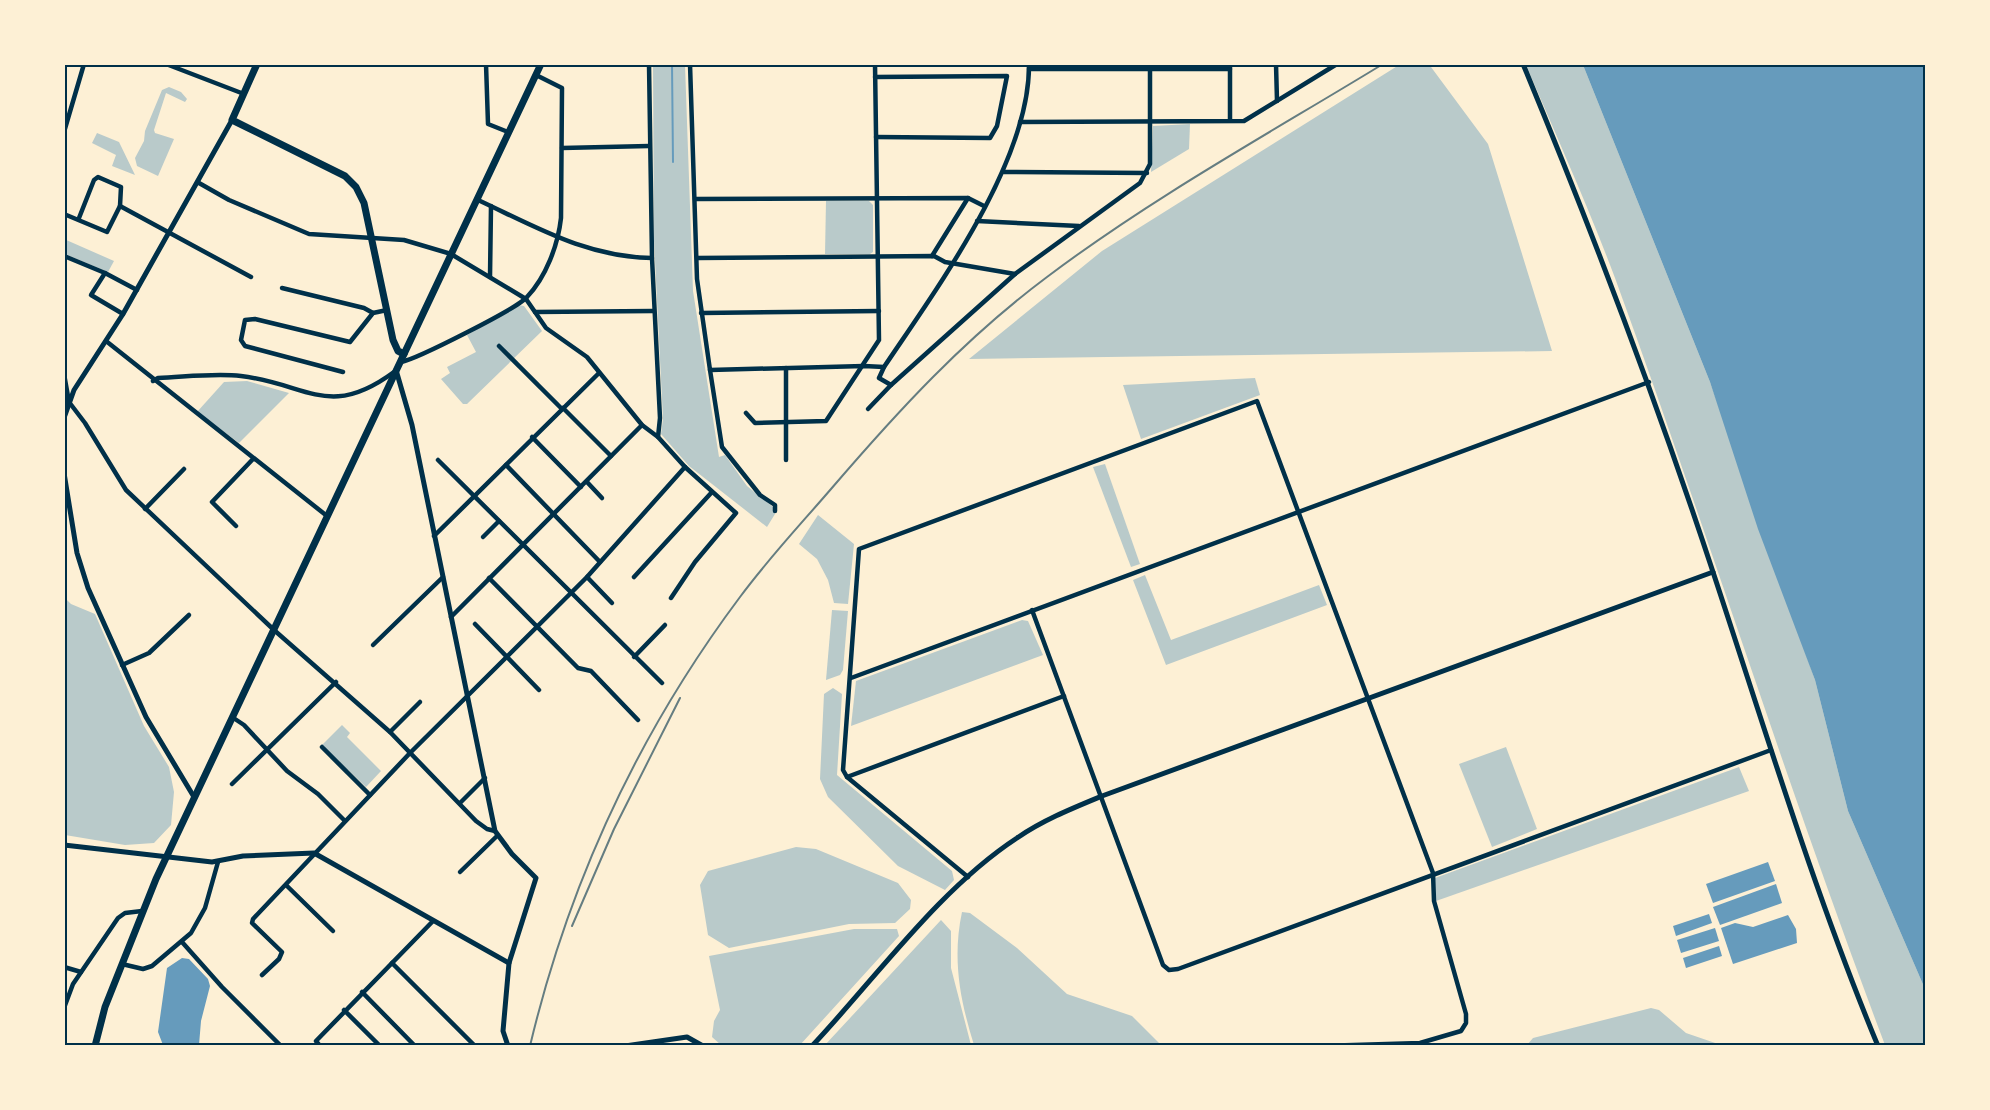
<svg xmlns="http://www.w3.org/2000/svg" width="1990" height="1110" viewBox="0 0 1990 1110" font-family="'Exo 2',sans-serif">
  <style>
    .green { fill: #b9caca }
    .water { fill: #669bbc }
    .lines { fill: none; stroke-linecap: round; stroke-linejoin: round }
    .stream { stroke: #669bbc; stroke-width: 2 }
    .minor { stroke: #003049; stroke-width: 4.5 }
    .tertiary { stroke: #003049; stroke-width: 5 }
    .primary { stroke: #003049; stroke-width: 7 }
    .rail { stroke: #657d81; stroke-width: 2 }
    .neatline { fill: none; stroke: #003049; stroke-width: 2 }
  </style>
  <rect width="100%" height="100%" fill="#fdf0d5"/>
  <!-- green -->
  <g class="green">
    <polygon points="653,65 685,65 693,291 719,457 725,455 747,486 773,507 775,514 767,527 689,466 661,434 663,419 654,241"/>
    <polygon points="1399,65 1433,65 1431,67 1488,144 1552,351 969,359 1102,251"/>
    <path d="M1526 65H1583L1710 382 1815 680 1848 811 1925 989V1045H1885C1789 792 1708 533 1615 278 1588 206 1556 135 1526 65Z"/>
    <polygon points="169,87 181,92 187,99 185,102 166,93 154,130 155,133 174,139 158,176 137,166 135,158 144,141 145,131 162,90"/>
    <polygon points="1190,124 1189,149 1151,172 1153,126"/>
    <polygon points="97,133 119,142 135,175 112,166 116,155 92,143"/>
    <polygon points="826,201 869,201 873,205 873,252 870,254 825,254"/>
    <polygon points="64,239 114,261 108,272 65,254"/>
    <polygon points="518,305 524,306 542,331 467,404 463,404 441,379 450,373 447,367 476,352 467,335"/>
    <polygon points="1255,378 1260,395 1141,439 1123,385"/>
    <polygon points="247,381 289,393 239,443 197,412 224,382"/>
    <polygon points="1105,464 1140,564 1131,567 1093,467"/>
    <polygon points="818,515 854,544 848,604 834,603 828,580 817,559 799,544"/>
    <polygon points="1145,575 1171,640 1319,585 1327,605 1166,665 1133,580"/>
    <polygon points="64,597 71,604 95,614 144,726 169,767 174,792 171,825 154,843 125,845 65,835"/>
    <polygon points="832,610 848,611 843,670 840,675 826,680"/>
    <polygon points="1022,620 1028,621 1043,655 851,726 856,681"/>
    <polygon points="833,688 842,694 837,775 952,871 954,880 945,890 898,866 828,797 820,779 824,694"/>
    <polygon points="342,725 350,733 347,737 381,771 366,787 322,745"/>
    <polygon points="1506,747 1537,829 1492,847 1459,764"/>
    <polygon points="1739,767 1749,791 1436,901 1435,878"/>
    <polygon points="796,847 816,849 898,883 911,900 910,909 895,923 849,924 729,948 708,935 700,885 708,871"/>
    <path d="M962 912 970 913 1017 948 1067 994 1132 1016 1161 1045H974C960 1000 952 959 962 912Z"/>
    <polygon points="941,920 951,931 951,968 971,1045 825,1045"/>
    <polygon points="854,929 897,929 899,936 800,1045 721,1045 712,1037 714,1021 720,1010 709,956"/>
    <polygon points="1651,1008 1659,1010 1686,1033 1721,1045 1527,1045 1533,1038"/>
  </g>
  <!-- water -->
  <g class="water">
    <polygon points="1583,65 1925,65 1925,989 1848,811 1815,680 1758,529 1710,382"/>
    <polygon points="1768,862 1775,881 1713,903 1706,884"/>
    <polygon points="1776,884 1782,903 1720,925 1713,907"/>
    <polygon points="1709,914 1712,923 1676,936 1673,926"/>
    <polygon points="1788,915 1796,929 1797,943 1733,964 1721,928 1735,923 1753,927"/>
    <polygon points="1715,928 1719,941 1681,953 1677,940"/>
    <polygon points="1719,946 1722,956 1686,968 1683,958"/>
    <polygon points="182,958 189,959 208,979 210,986 201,1021 199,1045 163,1045 158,1032 167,968"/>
  </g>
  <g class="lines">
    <!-- stream -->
    <polyline class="stream" points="672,64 673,162"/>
    <!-- minor -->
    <g class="minor">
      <polyline points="166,64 244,94"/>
      <polyline points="486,64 488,124 508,132"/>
      <polyline points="649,64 652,258 660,418 658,437 685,467 736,513 695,562 671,598"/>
      <path d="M690 64 697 279 710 370 864 366 884 367C937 288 1030 162 1029 64"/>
      <polyline points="1230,64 1230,120"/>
      <polyline points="1276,64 1277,101"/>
      <polyline points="1029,69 1230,69"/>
      <polyline points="875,77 1007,76 997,126 990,138 876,137"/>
      <polyline points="1020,122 1244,121 1337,64"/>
      <polyline points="64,132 84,64"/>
      <polyline points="562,148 649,146"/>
      <polyline points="1004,172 1147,173"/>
      <polyline points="199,183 229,200 309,234 404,240 451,254 526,299 546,328 587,357 642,425 658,437"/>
      <polyline points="695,199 968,198 984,206"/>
      <path d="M478 200C536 227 586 257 652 258"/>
      <polyline points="64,214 107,232 120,206 251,277"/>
      <polyline points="79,218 94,180 98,177 121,187 120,206"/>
      <polyline points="977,221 1079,226"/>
      <polyline points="64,256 105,273 137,290"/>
      <polyline points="932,256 968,198"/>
      <polyline points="697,258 934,256 945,262 1015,274"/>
      <polyline points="105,273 91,295 123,314"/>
      <polyline points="490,277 491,206"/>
      <polyline points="282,288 364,308 373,313"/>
      <polyline points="535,312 653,311"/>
      <polyline points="701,313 879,311"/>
      <polyline points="106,341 327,516"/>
      <polyline points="499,346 562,409"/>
      <path d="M401 362C417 359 518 308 527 297 546 277 558 245 561 218L562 88 536 75"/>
      <polyline points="884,367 879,378 891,385 1015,274 1140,183 1150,164 1150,64"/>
      <polyline points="786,368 786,460"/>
      <polyline points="710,370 722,447 760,495 775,505 775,511"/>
      <polyline points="343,372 245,346 241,340 245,320 255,319 350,342 373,313 387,310"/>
      <polyline points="64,374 69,402 85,423 126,490 274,630 390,732 476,821 487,829 495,831"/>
      <path d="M153 381 158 378C185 377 214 373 241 376 308 384 329 420 394 372"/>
      <polyline points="563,408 611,456"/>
      <polyline points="868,409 891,385"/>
      <polyline points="746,413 755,423 826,421 879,340 875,64"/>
      <polyline points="532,437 581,487"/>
      <polyline points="438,460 662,683"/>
      <polyline points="506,465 600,562"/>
      <polyline points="587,482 602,498"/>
      <polyline points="145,509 184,469"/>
      <polyline points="236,526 212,502 253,459"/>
      <polyline points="434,536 599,373"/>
      <polyline points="483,537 499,521"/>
      <polyline points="587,577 612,603"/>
      <polyline points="634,577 712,492"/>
      <polyline points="489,578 578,668 591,671 638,720"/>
      <polyline points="1032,610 1163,965 1169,970 1178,969 1771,750"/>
      <polyline points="451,617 642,425"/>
      <polyline points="475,624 539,690"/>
      <polyline points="373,645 443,577"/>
      <polyline points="634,657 665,625"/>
      <polyline points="122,665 149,653 189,615"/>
      <polyline points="851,678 1649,382"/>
      <polyline points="232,717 244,725 287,771 318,794 345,821"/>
      <polyline points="390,732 420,702"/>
      <polyline points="322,747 370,795"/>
      <polyline points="847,777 1064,696"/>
      <polyline points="232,784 336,682"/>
      <polyline points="460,803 485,778"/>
      <polyline points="460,872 497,836"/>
      <polyline points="968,877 847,777 843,770 859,549 1257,401 1433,873 1434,901 1466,1014 1466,1023 1461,1031 1420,1043 1320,1046"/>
      <polyline points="286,885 333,931"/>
      <polyline points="182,942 222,987 281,1046"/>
      <polyline points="392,963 475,1046"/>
      <polyline points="122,964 143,969 152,966 191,933 205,908 218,862"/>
      <polyline points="64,967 81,972"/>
      <polyline points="262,975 279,959 282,952 252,923 253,919 410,753 587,577 685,467"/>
      <polyline points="362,992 415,1046"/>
      <polyline points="64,1008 73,984 118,918 125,913 142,911"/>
      <polyline points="344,1010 380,1046"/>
      <polyline points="320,1046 316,1041 433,921"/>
    </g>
    <!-- tertiary -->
    <g class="tertiary">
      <path d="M1523 64C1593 233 1657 402 1714 575 1766 732 1814 892 1878 1046"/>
      <polyline points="396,370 412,425 495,831 512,854 536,878 509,963 503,1031 508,1046"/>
      <polyline points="64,418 74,390 123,314 232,120"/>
      <polyline points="64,473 77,553 88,588 146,717 194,797"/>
      <polyline points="64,845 212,862 243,856 314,853 509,963"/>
      <polyline points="625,1046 687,1037 703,1046"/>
      <path d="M812 1046C876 978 939 889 1017 838 1043 820 1073 808 1102 796L1713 572"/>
    </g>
    <!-- primary -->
    <g class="primary">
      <polyline points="257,64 232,120 345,176 356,187 364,203 393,340 398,351 404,354"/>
      <polyline points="95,1046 105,1007 156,879 541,64"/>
    </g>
    <!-- rail -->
    <g class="rail">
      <polyline points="572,926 614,829 680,698"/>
      <path d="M530 1046C569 882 639 732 740 597 768 559 800 525 831 489 898 411 964 339 1047 277 1153 197 1270 133 1383 64"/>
    </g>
  </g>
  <!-- border -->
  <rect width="1990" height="1110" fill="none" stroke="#fdf0d5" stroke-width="132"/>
  <rect x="66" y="66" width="1858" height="978" class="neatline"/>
</svg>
